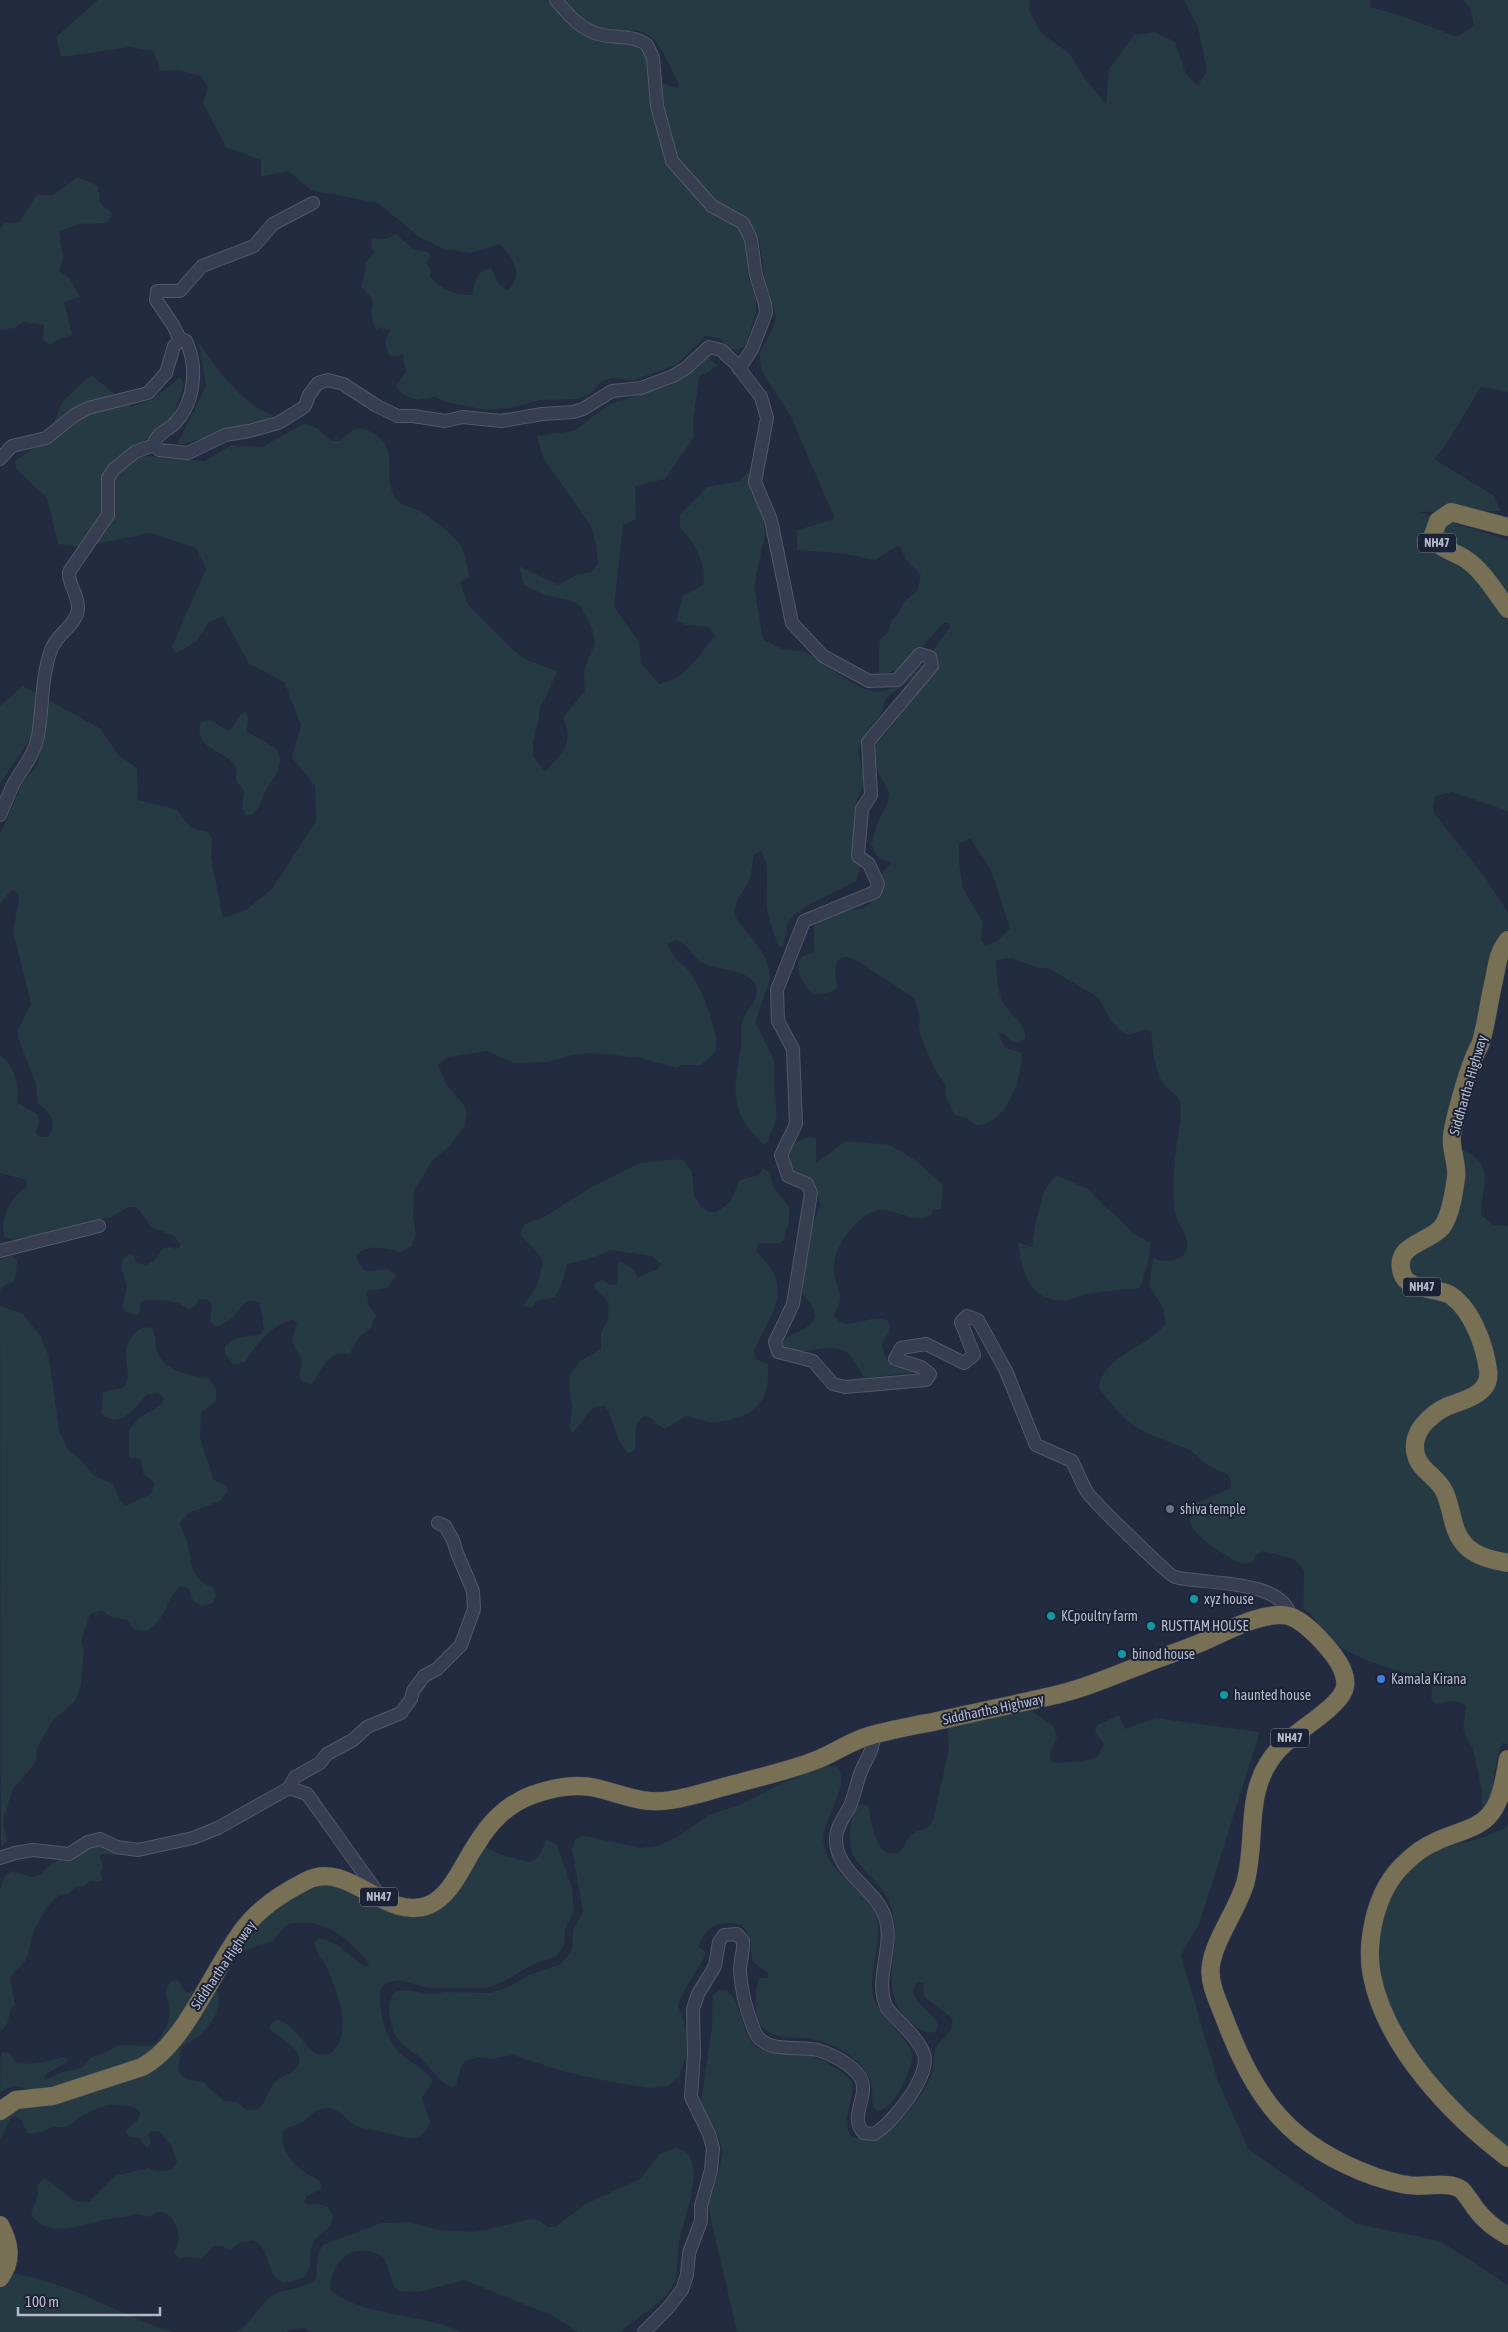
<svg xmlns="http://www.w3.org/2000/svg" width="1508" height="2332" viewBox="0 0 1508 2332" font-family="'Asap Condensed',sans-serif">
  <style>
    .green { fill: #253a42; fill-rule: evenodd }
    .lines { fill: none; stroke-linecap: round; stroke-linejoin: round }
    .minor-casing { stroke: #52586b; stroke-width: 14 }
    .highway-casing { stroke: #3f4558; stroke-width: 19 }
    .minor { stroke: #373e51; stroke-width: 12 }
    .highway { stroke: #777054; stroke-width: 18 }
    .worship-dot { fill: #6b7280; stroke: #1c2236; stroke-width: 2 }
    .culture-dot { fill: #0f9aa8; stroke: #1c2236; stroke-width: 2 }
    .shop-dot { fill: #3f7fe0; stroke: #1c2236; stroke-width: 2 }
    .labels { text-anchor: middle; dominant-baseline: central; stroke-width: 4; stroke-linejoin: round; paint-order: stroke }
    .shield { fill: #1c2236; stroke: #868c9e; stroke-width: 1 }
    .shield-label { font-size: 12px; font-weight: bold; fill: #b4b9cb }
    .street-label { font-size: 14px; fill: #b4b9cb; stroke: #1c2236 }
    .poi-label { font-size: 14px; fill: #b4b9cb; stroke: #1c2236; text-anchor: start }
  </style>
  <rect width="100%" height="100%" fill="#232b41"/>
  <!-- green -->
  <g class="green">
    <path d="M98 0H550L572 24 639 45 646 53C651 97 654 139 677 177L736 226 746 242 748 276 756 299V313L745 346 739 350 729 349 719 338 705 336 677 365 633 380 611 378 602 381 590 394 577 399 541 400 510 408 486 410 446 402 435 397 417 400 402 394 396 386 406 371 403 355 390 356C384 347 384 340 390 331L380 327 377 331C372 323 370 312 373 303L370 296 361 287 366 270 365 263 375 252 371 247 372 238 386 239 395 234 414 249 428 252 431 257 426 262 431 271 430 277C440 289 456 295 472 295 474 283 477 270 491 268 496 277 496 286 508 290 525 273 512 258 500 244L471 253 441 248 418 236 378 203 311 190 288 171 261 177V160L226 147 203 103 208 87 201 76 179 70 161 71 153 51 130 47 62 57 56 37Z"/>
    <path d="M562 0H1030L1029 10 1041 33 1069 53 1086 80 1106 104 1109 69 1134 35 1155 32 1175 42 1186 74 1198 86 1207 70 1198 28 1184 0H1371L1370 7 1405 17 1457 37 1474 26 1471 9 1463 0H1508V392L1481 387 1445 446 1434 459 1493 495 1501 511 1419 512 1508 540V811L1452 792 1436 796 1433 805 1434 813 1481 872 1508 912V958L1506 956 1476 1066 1475 1084 1462 1112 1459 1148C1497 1165 1482 1181 1481 1215L1494 1225 1508 1226V1745L1502 1743 1497 1758 1490 1808H1482V1792L1474 1752 1463 1730 1466 1706C1455 1698 1448 1702 1436 1704L1431 1699 1433 1681C1396 1669 1353 1662 1324 1634 1315 1625 1317 1617 1303 1608L1304 1571 1299 1564 1294 1559 1263 1551 1256 1555 1253 1561C1250 1562 1248 1564 1245 1564 1235 1564 1194 1535 1191 1526 1189 1518 1192 1510 1196 1503L1231 1488C1231 1469 1221 1474 1209 1466 1202 1462 1197 1455 1191 1451 1171 1441 1144 1435 1128 1421 1117 1412 1108 1399 1099 1389 1100 1357 1151 1346 1166 1323L1163 1307 1149 1286 1153 1258C1162 1263 1181 1262 1186 1251 1192 1238 1177 1225 1175 1212 1172 1199 1174 1166 1176 1152 1177 1135 1183 1120 1180 1103 1178 1094 1170 1092 1165 1086 1155 1072 1152 1048 1151 1031L1143 1030 1129 1035 1121 1031 1110 1020 1099 998 1050 969 1035 967 1011 958 996 960C997 974 996 989 1003 1002 1009 1015 1027 1024 1025 1038L1018 1043 1011 1041 1003 1033H999L1001 1041 1006 1048 1022 1053C1022 1078 1007 1125 976 1125L966 1118 955 1115 946 1097 945 1084 935 1070 921 1037 919 1026 920 1018 914 998 858 961C853 960 852 957 847 957 829 958 837 979 837 988L831 992 814 995C806 989 789 965 803 956 807 954 810 955 814 951V926C821 919 832 914 842 911 851 909 860 912 868 905 879 896 878 885 882 874 883 869 889 867 892 862L879 859 871 844 880 817 887 806 889 792 875 767 874 757 876 745 894 724 903 708 936 670 934 649 950 627 949 623H943C931 636 898 681 879 673V641L888 632 892 620 898 614 904 602 917 591 921 575 906 560 901 548 897 546 875 560 839 553 797 550V530L835 519 790 415 764 375 760 364V353L773 328 776 317 765 280 759 238 746 219 738 213 723 207 709 195 699 182 687 172 675 157 658 86 660 83 678 88 679 83C671 70 662 46 651 37 637 25 622 34 606 31 587 28 575 12 562 0ZM970 838 991 870 1010 929 997 941 985 946 981 939 983 923 963 888 959 863V844Z"/>
    <polygon points="78,177 98,186 100,203 113,214 106,223 77,224 59,232 63,258 59,271 69,278 80,297 64,302 72,335 58,339 50,345 43,340 44,325 24,322 14,328 0,330 0,229 5,223 19,222 37,195 53,195"/>
    <path d="M199 343C218 370 242 405 275 416 242 425 210 438 177 445L206 386Z"/>
    <path d="M707 356 718 366 699 377 693 422 694 437 665 479 635 486 636 519 623 525 614 607 639 642 641 663 659 684C685 680 700 655 715 635L708 627 686 625 676 620 683 596 703 585C706 563 696 543 680 528V515L707 487 740 481 750 470 763 518 765 534 754 586 763 639C769 642 775 646 780 648 788 651 798 649 806 653 852 676 873 720 920 664L923 666 920 672 886 698 881 714 867 731 858 750 865 780 857 800 853 845 860 869 856 881 805 907 791 918 787 925 783 946 779 947C774 933 768 920 767 905 765 888 771 866 761 851L754 855 750 879 737 901 734 914C746 936 774 955 769 982 766 996 758 1008 756 1023L774 1060V1086L777 1117 767 1143 763 1145C759 1138 752 1134 748 1128 728 1098 737 1077 741 1045 742 1037 740 1029 742 1022 746 1009 759 1001 757 987 748 969 723 970 707 965 693 960 689 944 676 940L668 944C671 957 681 962 689 971 701 986 719 1032 716 1051L701 1065H681L676 1068 641 1058 595 1053 573 1055 548 1062 514 1063 487 1051 448 1057 438 1064 446 1084 464 1105 467 1114 464 1126 450 1146 432 1161 414 1191 413 1217 416 1234 411 1246 401 1252C386 1249 369 1243 356 1255L359 1264 366 1271 388 1269 396 1274 395 1278 387 1288 367 1291 368 1304 376 1315 371 1328 360 1336 350 1353C345 1355 342 1353 338 1354 324 1357 320 1376 311 1384L303 1382 299 1376C307 1352 296 1357 292 1339L297 1323 294 1320C275 1321 255 1346 245 1362L233 1364 225 1354V1346C235 1336 246 1336 259 1335L264 1329 260 1303C246 1296 243 1307 234 1316 230 1320 223 1324 217 1327L210 1322 212 1304 206 1299H199L195 1307 188 1309C176 1299 161 1301 146 1299L140 1303V1312L137 1315 126 1312 122 1306 127 1287 121 1268 122 1261 129 1254 133 1255 137 1263 146 1265 154 1261 163 1248 172 1247 175 1249 179 1248 181 1245 174 1236 151 1227 137 1207H129L111 1217 63 1228 22 1244 4 1236C0 1216 10 1198 27 1187V1180L0 1173V1055C16 1065 18 1086 18 1103L37 1114 39 1121 36 1132 39 1137H49C56 1121 52 1113 38 1104L36 1085 18 1037V1030L31 1004 13 931 19 900 18 894 14 890 10 891 0 904V834L23 782 38 764 47 713 0 784V706L23 686 101 729 118 755 137 768 138 800 176 809 191 828 207 832 212 838 211 858 223 918 246 910 272 889 316 821 315 786 292 758 301 725 284 682 249 664 223 616 209 622 196 642 176 653 172 647 206 569 196 548 150 533 81 547 58 544 47 498 16 469 15 461 47 439 63 401 91 375 131 407 153 399 180 377 184 384 171 422 109 465 145 456 204 461 232 445 262 447 305 423 318 429 332 441H340C350 432 355 425 369 431 405 448 378 478 397 500 402 506 412 507 418 510 429 516 453 534 460 544 465 552 467 567 470 577L460 582 468 605 514 651 527 660 557 671 548 693 539 709V720L533 742V756L545 772C562 753 575 743 563 718L585 690 584 671 595 643 592 628 581 607 575 602 545 595 524 585 519 566 558 585 576 575 591 572 598 563 596 545 591 526 543 458 537 436 574 431 610 404 672 385Z"/>
    <path d="M246 712 249 720 246 731 275 748C288 763 272 779 265 792 261 800 260 810 251 815H246L242 808 244 792C243 787 239 786 237 782 234 776 239 771 234 764 221 749 193 748 201 722L210 720 228 731C236 727 236 714 246 712Z"/>
    <path d="M808 1137 816 1138V1163L846 1141 890 1145 914 1159 943 1185 941 1209 932 1210V1214L922 1219C908 1218 894 1210 881 1210 872 1210 860 1218 855 1225 843 1238 834 1250 834 1269 834 1289 848 1292 834 1315 846 1336 871 1311 888 1321L890 1329 882 1344 885 1357 893 1367 911 1368 914 1371 911 1373 865 1378C858 1370 853 1356 846 1352 825 1339 803 1361 782 1345 786 1330 810 1334 815 1316 814 1303 804 1299 800 1287L810 1227 818 1212 820 1205 817 1192 810 1182 792 1171 784 1161 791 1145Z"/>
    <path d="M675 1159 683 1160 692 1171 694 1196 701 1207 709 1212H717L730 1202 740 1180 759 1175 763 1168 770 1173 772 1185 789 1207V1221L783 1241 779 1243H759L756 1251C797 1290 771 1311 754 1351L756 1359 768 1364C769 1392 764 1410 736 1418 726 1420 718 1423 709 1422 701 1421 694 1417 686 1416L665 1429C657 1426 654 1417 645 1416 630 1425 637 1436 635 1451L628 1453C615 1440 615 1420 604 1406 585 1406 585 1425 571 1433L570 1425 572 1409 569 1386 570 1374 580 1361 601 1349V1333L608 1319 609 1303 594 1287 595 1283 602 1279 609 1285H616C620 1279 616 1270 619 1263L622 1262 633 1269 638 1277 658 1269 661 1264 652 1256 610 1250 595 1257 567 1264 561 1286 555 1297 536 1301 531 1308 523 1306 537 1285 543 1262C538 1250 527 1244 520 1234L525 1224 544 1217 590 1188 640 1163Z"/>
    <path d="M1056 1175 1088 1189 1103 1205 1119 1218 1132 1233 1151 1243 1148 1264 1140 1288C1122 1290 1104 1291 1087 1294 1080 1295 1075 1299 1068 1300 1030 1303 1022 1274 1018 1242L1032 1247 1035 1226 1044 1191Z"/>
    <polygon points="11,1255 17,1261 17,1270 13,1282 5,1285 0,1290 0,1260"/>
    <path d="M0 1306 23 1314 41 1337 49 1358 59 1430 68 1450 80 1459 93 1475 113 1484 120 1500 126 1506 151 1494 155 1483 143 1474 141 1459 129 1458V1430L140 1417 161 1405 164 1398 158 1393 146 1395C137 1407 117 1431 101 1413L103 1392 123 1388C133 1375 124 1365 126 1350 128 1339 140 1322 153 1329 156 1338 155 1348 159 1356 169 1372 191 1376 208 1378L216 1389V1401L201 1412 200 1438 214 1480 226 1486 228 1491 220 1501 189 1513 180 1522C181 1530 185 1534 187 1541 193 1564 188 1577 213 1588L216 1595 213 1603 202 1606 194 1601 188 1588 180 1586C166 1600 165 1622 146 1631L134 1629 127 1620 111 1617 102 1610 90 1614 81 1641 84 1649 81 1685 75 1701 53 1720 37 1748 36 1760 32 1767 13 1789 3 1820 7 1842 1 1847Z"/>
    <path d="M1029 1709 1053 1726 1057 1738 1050 1752V1760L1054 1763 1085 1761 1098 1756 1104 1744 1095 1732 1097 1725 1119 1715 1125 1729 1155 1718 1260 1732 1199 1924 1181 1955 1218 2082 1249 2150 1357 2224 1440 2241 1508 2285V2332H737L707 2202 718 2173 723 2152 719 2138 701 2102 712 2027 713 1995 721 1989C743 1992 739 2037 758 2048 771 2056 790 2053 804 2055 816 2056 825 2061 835 2068 841 2071 847 2075 850 2080 859 2094 839 2118 851 2136 857 2138 864 2140 870 2139 893 2136 923 2097 931 2076 934 2067 932 2055 937 2046 943 2035 957 2032 951 2017L924 1997 923 1983 918 1982C901 2000 937 2010 938 2027L935 2032C928 2034 920 2030 914 2025 869 1989 910 1944 888 1900 874 1870 843 1865 851 1825 853 1817 854 1809 860 1804L868 1805C871 1818 875 1860 897 1853 905 1850 905 1840 911 1835 919 1828 927 1831 933 1821L949 1748 947 1725Z"/>
    <path d="M824 1766 837 1767C853 1785 819 1820 824 1846 829 1873 863 1888 875 1912 886 1935 866 1973 874 1999 879 2014 905 2035 913 2055 911 2070 895 2109 878 2111L874 2108C871 2098 874 2087 869 2077 861 2058 832 2042 812 2039 794 2036 775 2041 761 2026 753 2012 755 1993 759 1978H768V1973L753 1962C750 1952 752 1938 745 1929 738 1919 717 1923 709 1929 704 1933 701 1940 698 1946L706 1953C698 1972 684 1986 678 2006L683 2018 689 2047 679 2077 668 2086 650 2088 613 2082 565 2072 513 2055 491 2059 480 2057 465 2061 461 2067 456 2085 451 2087C438 2082 433 2070 424 2061 416 2053 409 2051 402 2044 390 2034 383 2002 396 1991L409 1990 429 1994 445 1992 490 1993 508 1987 529 1975 561 1964 572 1950 573 1930 583 1912 572 1849 576 1838 585 1836 641 1848 657 1846 677 1837 709 1815 739 1805 783 1783Z"/>
    <polygon points="1508,1824 1508,2156 1431,2090 1386,2019 1372,1921 1377,1906 1424,1853 1481,1838 1505,1828"/>
    <path d="M546 1840 557 1845 572 1888 574 1911 565 1930 564 1945 557 1956 533 1964 505 1981 487 1988H429L398 1980 386 1983 381 1989C377 2008 386 2042 402 2055 413 2064 425 2069 433 2081L422 2098 430 2122C422 2149 397 2135 378 2131 371 2129 363 2129 356 2126 346 2120 341 2109 327 2108 316 2107 310 2118 301 2123 295 2126 289 2126 284 2130 277 2145 292 2162 303 2171 309 2176 317 2178 322 2184L320 2189 306 2197 304 2203C313 2207 325 2200 331 2212 338 2227 319 2232 313 2243 308 2252 313 2264 307 2273 303 2281 291 2281 283 2283 264 2271 272 2253 254 2240L240 2243 230 2250 222 2246H214L201 2259 189 2257 179 2258 174 2253C175 2248 180 2242 179 2238 178 2228 172 2211 159 2212 155 2212 152 2216 149 2217L138 2214 128 2216C119 2217 109 2219 100 2221 79 2226 46 2239 31 2214L38 2195 37 2186 44 2178C55 2182 73 2208 90 2201L115 2176 148 2168 156 2171 170 2170 175 2166 177 2160 171 2145 159 2131H151L148 2134 151 2143 147 2148 139 2138 128 2136 126 2130 138 2120 140 2114 139 2110C117 2099 96 2107 77 2119 74 2121 71 2125 68 2126 63 2129 58 2126 53 2127 43 2131 37 2135 27 2133L22 2121 15 2116 11 2118 0 2140V2115L30 2093C20 2084 10 2085 0 2093L1 2053H9L16 2062C33 2066 47 2061 64 2057L68 2059 67 2062 48 2073 44 2077 46 2080 65 2071 82 2068 91 2057 105 2053 118 2045 149 2046 156 2043 167 2026 170 2010 165 1993 170 1982 178 1980 186 1993C197 1989 206 1986 217 1991 224 2006 211 2026 199 2036 194 2040 187 2042 182 2047L178 2067 180 2074 187 2079 203 2082 224 2101 236 2102 246 2110 258 2109C267 2102 267 2091 274 2083 279 2077 288 2075 294 2070 312 2054 281 2039 271 2030L269 2026C283 2005 304 2047 315 2053 320 2056 325 2055 331 2053 354 2034 337 1992 328 1970 324 1961 315 1953 315 1942L318 1939C338 1938 351 1960 367 1967L369 1963C347 1937 322 1915 286 1925L273 1941 251 1948 233 1959 246 1931 315 1880 419 1910 483 1846 502 1855 528 1862C540 1860 542 1849 546 1840Z"/>
    <path d="M98 1844 123 1852V1855L101 1854 100 1857 103 1867 100 1872 102 1877V1881H91L84 1886 76 1887 67 1894 59 1895 46 1908 34 1931 26 1960 12 1975 10 1981 15 2004C6 2013 13 2021 0 2032V1889L5 1876 12 1871 32 1877 40 1875 52 1863Z"/>
    <path d="M676 2148 683 2150 689 2155 693 2164 694 2176 690 2201 679 2241 676 2279 669 2292 658 2303 620 2332H578L551 2315 464 2280 419 2292 398 2291 394 2286 384 2258C356 2239 331 2258 330 2290 363 2317 421 2313 462 2332H310L304 2328 288 2330 287 2332H236C252 2323 256 2309 269 2298 282 2287 303 2291 316 2279L318 2254 323 2245 381 2223 409 2222 438 2230 475 2232 531 2219 540 2221 548 2227H555L586 2204 641 2178 660 2154Z"/>
    <path d="M0 2272C63 2277 114 2314 173 2332H0Z"/>
  </g>
  <g class="lines">
    <defs>
      <g id="minor">
        <path d="M556 0C568 15 582 31 602 35 617 38 634 35 647 45L653 58 657 106 672 161 712 206 743 223 751 239 756 275 765 304 766 313 752 349 739 369"/>
        <polyline points="180,339 173,325 156,300 157,291 180,291 202,266 254,246 273,224 313,203"/>
        <path d="M0 459 12 446 46 438 75 415 88 408 148 393 166 373 174 346 180 339 186 341C198 366 195 401 176 422 169 430 157 433 154 443L159 450 188 453 225 435 249 431 278 423 301 409 305 406 309 395 318 383 328 380 343 384 377 406 398 416H413L445 421 463 417 501 421 542 414 573 412 583 409 612 391 641 388 673 376 686 368 709 347 721 350 735 363 761 397 767 418 755 482 771 520 792 623 823 656 869 681 897 680 920 654 930 657 932 666 868 742 871 795 862 809 858 856 869 864 878 884 875 892 804 921 777 990 778 1021 793 1049 796 1124 781 1155 788 1176 807 1184 811 1193 793 1304 775 1342 778 1352 813 1361 833 1384 845 1387 926 1380 930 1374 921 1367 895 1359 901 1348 926 1344 964 1363 974 1355 961 1322 967 1316 978 1320 1006 1371 1036 1445 1072 1461C1077 1471 1081 1482 1087 1492 1092 1500 1168 1575 1175 1577 1205 1585 1282 1578 1291 1617"/>
        <path d="M0 815C4 806 8 796 12 787 21 769 34 757 38 736 43 707 41 678 51 650 56 634 76 626 78 609 79 595 68 585 69 572L108 515V478L114 469 135 452 154 445"/>
        <polyline points="0,1251 99,1226"/>
        <polyline points="289,1788 307,1794 310,1798 377,1892 378,1897"/>
        <polyline points="0,1858 15,1853 33,1850 69,1854 88,1842 100,1839 117,1847 138,1850 193,1838 218,1828 289,1788 295,1777 320,1763 327,1754 353,1740 367,1727 401,1713 411,1699 413,1691 424,1676 437,1669 461,1645 474,1609 473,1591 457,1553 453,1540 445,1526 438,1523"/>
        <path d="M644 2332 668 2308 682 2290 687 2275 689 2253 701 2221V2206L711 2170 713 2148 709 2134 691 2097 694 2054 693 2009 698 1994 715 1966 719 1942 724 1935 737 1934 743 1941C744 1951 740 1960 740 1971 741 1990 747 2012 754 2030 763 2055 798 2045 818 2050 832 2054 848 2063 857 2073 875 2092 846 2115 864 2133L874 2134C892 2124 931 2076 924 2054 917 2036 898 2022 887 2008 873 1980 895 1946 885 1917 875 1887 834 1872 836 1837 837 1825 845 1816 850 1806 854 1796 856 1787 859 1777 864 1761 874 1752 874 1734"/>
      </g>
      <g id="highway">
        <path d="M1508 527 1451 512 1438 521 1433 535C1437 549 1453 551 1464 558 1483 570 1495 592 1508 609"/>
        <path d="M1508 940C1498 952 1497 965 1494 980 1489 1000 1487 1021 1481 1042 1479 1048 1475 1053 1473 1060 1466 1078 1455 1116 1452 1135 1450 1150 1458 1163 1456 1178 1454 1192 1451 1215 1442 1227 1429 1243 1393 1244 1402 1273 1408 1293 1440 1286 1453 1297 1473 1312 1485 1347 1488 1370 1492 1394 1464 1400 1448 1406 1439 1410 1429 1418 1423 1425 1416 1434 1413 1444 1416 1455 1420 1471 1437 1476 1444 1491 1453 1509 1451 1530 1465 1545 1476 1557 1493 1560 1508 1563"/>
        <path d="M1508 1759C1505 1775 1503 1793 1495 1807 1483 1830 1456 1831 1435 1842 1423 1847 1413 1855 1404 1864 1389 1878 1379 1899 1374 1920 1370 1938 1368 1957 1372 1976 1386 2047 1452 2116 1508 2158"/>
        <path d="M0 2111 16 2100 53 2096 142 2067C187 2043 213 1967 245 1927 260 1908 284 1892 306 1881 348 1859 385 1922 429 1905 452 1895 463 1864 476 1845 490 1822 506 1805 532 1795 552 1788 575 1783 596 1788 622 1794 644 1805 671 1800 693 1797 714 1789 735 1784 763 1776 792 1770 819 1759 836 1752 851 1741 869 1736 890 1730 912 1726 933 1722 972 1713 1012 1705 1051 1696 1083 1689 1113 1676 1144 1664 1161 1657 1178 1652 1195 1645 1221 1635 1260 1610 1289 1616 1306 1621 1335 1653 1342 1669 1345 1676 1347 1683 1344 1690 1337 1709 1294 1732 1279 1749 1242 1789 1258 1837 1245 1884 1237 1910 1214 1941 1211 1965 1208 1982 1218 2001 1224 2017 1256 2101 1289 2146 1376 2177 1386 2180 1397 2184 1408 2185 1425 2188 1448 2180 1462 2190 1464 2192 1474 2206 1475 2208 1485 2221 1494 2228 1508 2236"/>
        <path d="M0 2225C10 2244 13 2260 0 2278"/>
      </g>
    </defs>
    <!-- minor casing -->
    <use href="#minor" class="minor-casing"/>
    <!-- highway casing -->
    <use href="#highway" class="highway-casing"/>
    <!-- minor -->
    <use href="#minor" class="minor"/>
    <!-- highway -->
    <use href="#highway" class="highway"/>
  </g>
  <!-- markers -->
  <circle class="worship-dot" cx="1170" cy="1509" r="5"/>
  <g class="culture-dot">
    <circle cx="1194" cy="1599" r="5"/>
    <circle cx="1051" cy="1616" r="5"/>
    <circle cx="1151" cy="1626" r="5"/>
    <circle cx="1122" cy="1654" r="5"/>
    <circle cx="1224" cy="1695" r="5"/>
  </g>
  <circle class="shop-dot" cx="1381" cy="1679" r="5"/>
  <g class="labels">
    <!-- shield labels -->
    <g class="shield">
      <rect x="1418" y="533.5" width="38" height="19" rx="4"/>
      <rect x="1403" y="1277.5" width="38" height="19" rx="4"/>
      <rect x="1271" y="1728.5" width="38" height="19" rx="4"/>
      <rect x="360" y="1887.5" width="38" height="19" rx="4"/>
    </g>
    <g class="shield-label">
      <text x="1437" y="543">NH47</text>
      <text x="1422" y="1287">NH47</text>
      <text x="1290" y="1738">NH47</text>
      <text x="379" y="1897">NH47</text>
    </g>
    <!-- street labels -->
    <g class="street-label">
      <text transform="translate(1468 1085) rotate(-74)">Siddhartha Highway</text>
      <text transform="translate(993 1709) rotate(-12)">Siddhartha Highway</text>
      <text transform="translate(223 1965) rotate(-56)">Siddhartha Highway</text>
    </g>
    <!-- poi labels -->
    <g class="poi-label">
      <text x="1180" y="1509">shiva temple</text>
      <text x="1204" y="1599">xyz house</text>
      <text x="1061" y="1616">KCpoultry farm</text>
      <text x="1161" y="1626">RUSTTAM HOUSE</text>
      <text x="1132" y="1654">binod house</text>
      <text x="1391" y="1679">Kamala Kirana</text>
      <text x="1234" y="1695">haunted house</text>
    </g>
  </g>
  <!-- scale -->
  <path d="M18 2307v8h142v-8" fill="none" stroke="#b4b9cb" stroke-width="2.5"/>
  <text x="25" y="2307" font-size="15" fill="#b4b9cb" stroke="#1c2236" stroke-width="4" paint-order="stroke">100 m</text>
</svg>
